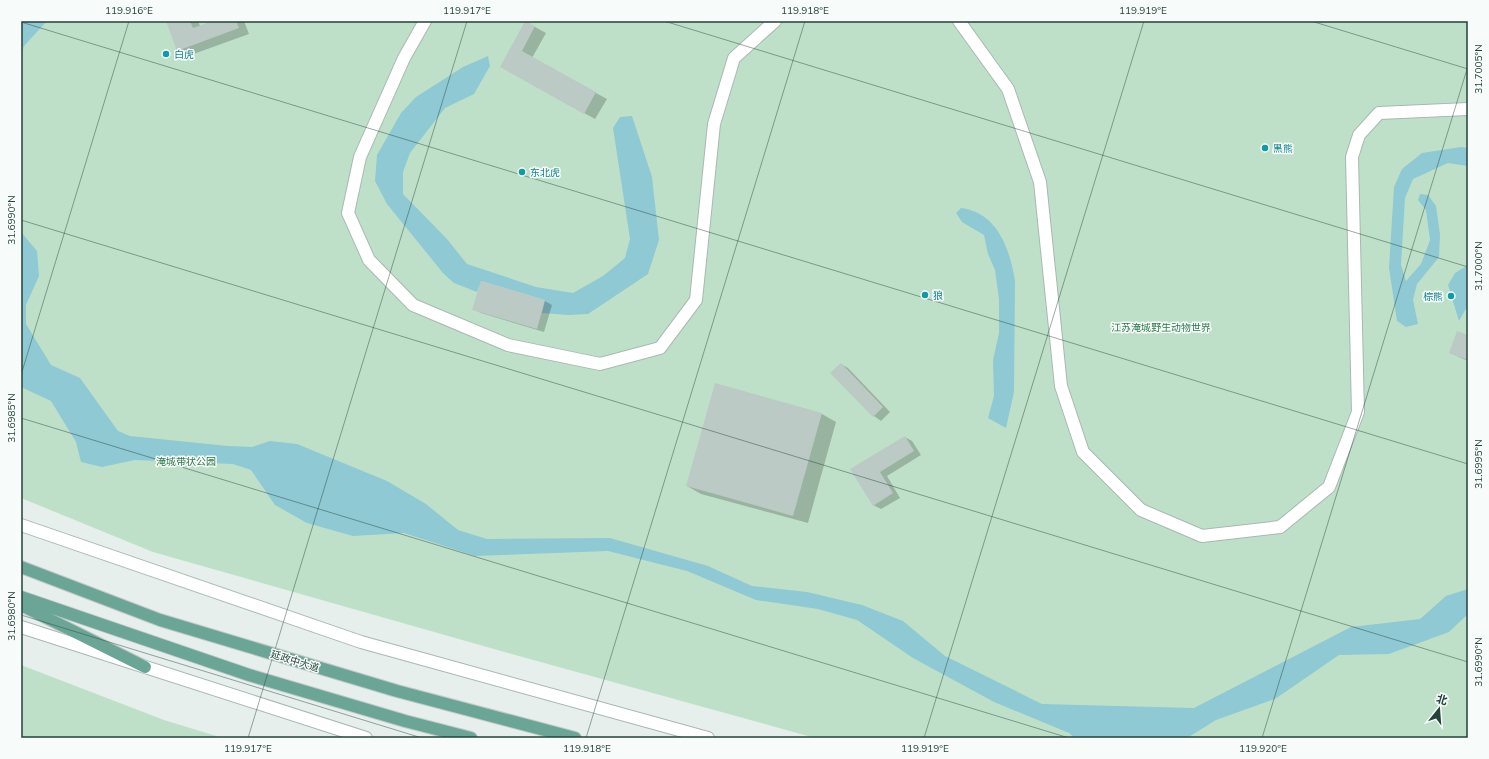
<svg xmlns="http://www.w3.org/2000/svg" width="1489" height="759" viewBox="0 0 1489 759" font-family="Mulish,'Noto Sans SC',sans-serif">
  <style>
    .green { fill: #bfe0c8 }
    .water { fill: #8ec9d4 }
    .shadow { fill: #0003 }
    .building { fill: #bbcac4 }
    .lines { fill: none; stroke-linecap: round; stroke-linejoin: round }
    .minor-casing { stroke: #a8b8b2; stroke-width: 14 }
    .major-casing { stroke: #c2cac8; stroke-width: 14 }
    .minor { stroke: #fff; stroke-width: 12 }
    .major { stroke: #6aa596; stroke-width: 12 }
    .ticks { fill: none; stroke: #24423a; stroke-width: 1; stroke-opacity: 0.45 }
    .culture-dot { fill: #0f9aa8; stroke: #f7fbf9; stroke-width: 1.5 }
    .labels { text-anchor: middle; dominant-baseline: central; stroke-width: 3; stroke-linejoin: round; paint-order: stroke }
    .culture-label { font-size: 10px; fill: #0d838f; stroke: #f7fbf9; text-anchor: start }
    .park-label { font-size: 10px; fill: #2d7a4b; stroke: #f7fbf9 }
    .street-label { font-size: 10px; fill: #24423a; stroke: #f7fbf9 }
    .neatline { fill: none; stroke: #24423a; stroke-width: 1.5 }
    .ticks-label { font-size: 10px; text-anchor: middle; fill: #24423a }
  </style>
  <rect width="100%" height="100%" fill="#e6efeb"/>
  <!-- green -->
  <g class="green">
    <polygon points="21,21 1468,21 1468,738 815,738 501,651 153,552 21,498"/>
    <polygon points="21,665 164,720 223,738 21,738"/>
  </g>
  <!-- water -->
  <g class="water">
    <polygon points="21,21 47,21 24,46 21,54"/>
    <polygon points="488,56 490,66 474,94 445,108 410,153 403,172 403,194 447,239 467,264 536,287 573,293 603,276 625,258 630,239 613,128 620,117 632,116 652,177 659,240 648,274 588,314 568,315 542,313 545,300 481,281 477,292 454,283 443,273 387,204 375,181 377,155 401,113 416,97 463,67"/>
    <polygon points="1461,147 1468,148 1468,166 1448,163 1413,179 1405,198 1401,265 1406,281 1421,264 1430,240 1426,210 1418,200 1420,194 1428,195 1436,206 1440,234 1439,257 1417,284 1413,300 1418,324 1406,327 1397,321 1389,268 1394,187 1402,169 1422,153"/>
    <path d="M961 208C997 212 1010 249 1015 281L1014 392 1006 428 988 418 994 396 993 360 999 333V299L995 270 988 254 984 235 962 222 956 213Z"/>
    <polygon points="21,232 37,251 39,276 26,305 26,324 51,365 80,378 118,431 130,436 228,446 252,447 270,441 297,444 387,481 426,504 458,530 487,539 610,538 708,566 752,586 807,592 862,605 903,621 945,656 1042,704 1194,708 1351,627 1420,619 1446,596 1468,589 1468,614 1449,632 1389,654 1339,655 1275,699 1216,720 1187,738 1075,738 1069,733 994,702 913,658 857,620 818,609 756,600 687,571 608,551 475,556 404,533 353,536 307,523 275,505 251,470 233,464 135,460 102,467 81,462 76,442 51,401 21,387"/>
    <polygon points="1468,265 1468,305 1459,321 1448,285 1455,273"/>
  </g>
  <!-- shadow -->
  <g class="shadow">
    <polygon points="167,21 198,21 200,26 213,21 244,21 249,34 188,56 177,50"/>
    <polygon points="526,22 546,33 532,58 607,99 595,119 501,67"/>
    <polygon points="481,282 545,301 552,305 544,332 481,313 473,309"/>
    <polygon points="1468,336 1468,361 1450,353"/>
    <polygon points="841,364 848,368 890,412 881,421 874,416 832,373"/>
    <polygon points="716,384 822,414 836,422 808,523 701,494 687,486"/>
    <polygon points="905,437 912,441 921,455 887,476 900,498 881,509 873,505 852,469"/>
  </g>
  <!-- building -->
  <g class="building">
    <polygon points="166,21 190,21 193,28 213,21 236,21 239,28 177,51"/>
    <polygon points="525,21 535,26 522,51 596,92 584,114 500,67"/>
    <polygon points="481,281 545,300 537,329 472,310"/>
    <polygon points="1457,331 1468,335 1468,360 1449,353"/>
    <polygon points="841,363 883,407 873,417 830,373"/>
    <polygon points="715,383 822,413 793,516 686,486"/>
    <polygon points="905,436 914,451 880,472 893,493 873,506 850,469"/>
  </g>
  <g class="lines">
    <defs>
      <g id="minor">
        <polyline points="425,21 404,58 360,157 348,213 369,260 413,305 508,345 600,364 660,348 696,300 714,124 734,58 775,21"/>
        <polyline points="959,21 1008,89 1040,182 1061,386 1083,452 1141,510 1202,536 1280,527 1329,487 1358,412 1352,157 1359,135 1379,113 1468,109"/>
        <polyline points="21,525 361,642 708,738"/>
        <polyline points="21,627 366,738"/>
      </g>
      <g id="major">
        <polyline points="21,567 160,620 397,691 575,738"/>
        <polyline points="21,597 249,675 405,721 471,738"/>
        <polyline points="21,605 145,667"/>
      </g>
    </defs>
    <!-- minor casing -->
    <use href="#minor" class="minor-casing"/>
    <!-- major casing -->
    <use href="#major" class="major-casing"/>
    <!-- minor -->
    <use href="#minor" class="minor"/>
    <!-- major -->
    <use href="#major" class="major"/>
  </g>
  <!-- ticks -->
  <path class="ticks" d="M664 21 1468 267M1311 21 1468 69M21 22 1468 464M21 220 1468 662M21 375 129 21M21 418 1069 738M21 615 422 738M248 738 467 21M586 738 805 21M924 738 1144 21M1262 738 1468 66"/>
  <!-- markers -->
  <g class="culture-dot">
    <circle cx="166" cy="54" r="4"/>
    <circle cx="1265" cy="148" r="4"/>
    <circle cx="522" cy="172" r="4"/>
    <circle cx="925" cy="295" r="4"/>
    <circle cx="1451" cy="296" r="4"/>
  </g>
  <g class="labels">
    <!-- culture labels -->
    <g class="culture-label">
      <text x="174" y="54">白虎</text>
      <text x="1273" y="148">黑熊</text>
      <text x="530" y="172">东北虎</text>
      <text x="933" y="295">狼</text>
      <text x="1443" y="296" text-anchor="end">棕熊</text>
    </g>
    <!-- park labels -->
    <g class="park-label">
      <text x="1161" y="327">江苏淹城野生动物世界</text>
      <text x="186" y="461">淹城带状公园</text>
    </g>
    <!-- street labels -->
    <g class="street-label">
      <text transform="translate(295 661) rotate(17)">延政中大道</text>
    </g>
  </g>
  <!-- border -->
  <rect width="1489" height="759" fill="none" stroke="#f7fbf9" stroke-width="44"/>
  <!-- north arrow -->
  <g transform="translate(1439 709) rotate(17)" stroke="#f7fbf9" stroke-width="3" paint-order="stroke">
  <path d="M0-3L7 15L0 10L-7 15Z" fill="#24423a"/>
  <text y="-6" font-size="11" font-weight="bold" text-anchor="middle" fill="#24423a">北</text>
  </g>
  <rect x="22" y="22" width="1445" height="715" class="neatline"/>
  <g class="ticks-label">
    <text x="129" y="14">119.916°E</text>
    <text x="467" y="14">119.917°E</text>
    <text x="805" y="14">119.918°E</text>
    <text x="1143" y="14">119.919°E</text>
    <text transform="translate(1478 69) rotate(-90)" y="4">31.7005°N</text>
    <text transform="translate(11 220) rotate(-90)" y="4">31.6990°N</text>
    <text transform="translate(1478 266) rotate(-90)" y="4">31.7000°N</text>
    <text transform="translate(11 418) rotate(-90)" y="4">31.6985°N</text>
    <text transform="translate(1478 464) rotate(-90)" y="4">31.6995°N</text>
    <text transform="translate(11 616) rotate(-90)" y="4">31.6980°N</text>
    <text transform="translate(1478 662) rotate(-90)" y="4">31.6990°N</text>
    <text x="248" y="752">119.917°E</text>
    <text x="587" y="752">119.918°E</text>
    <text x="925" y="752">119.919°E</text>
    <text x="1263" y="752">119.920°E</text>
  </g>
</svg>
